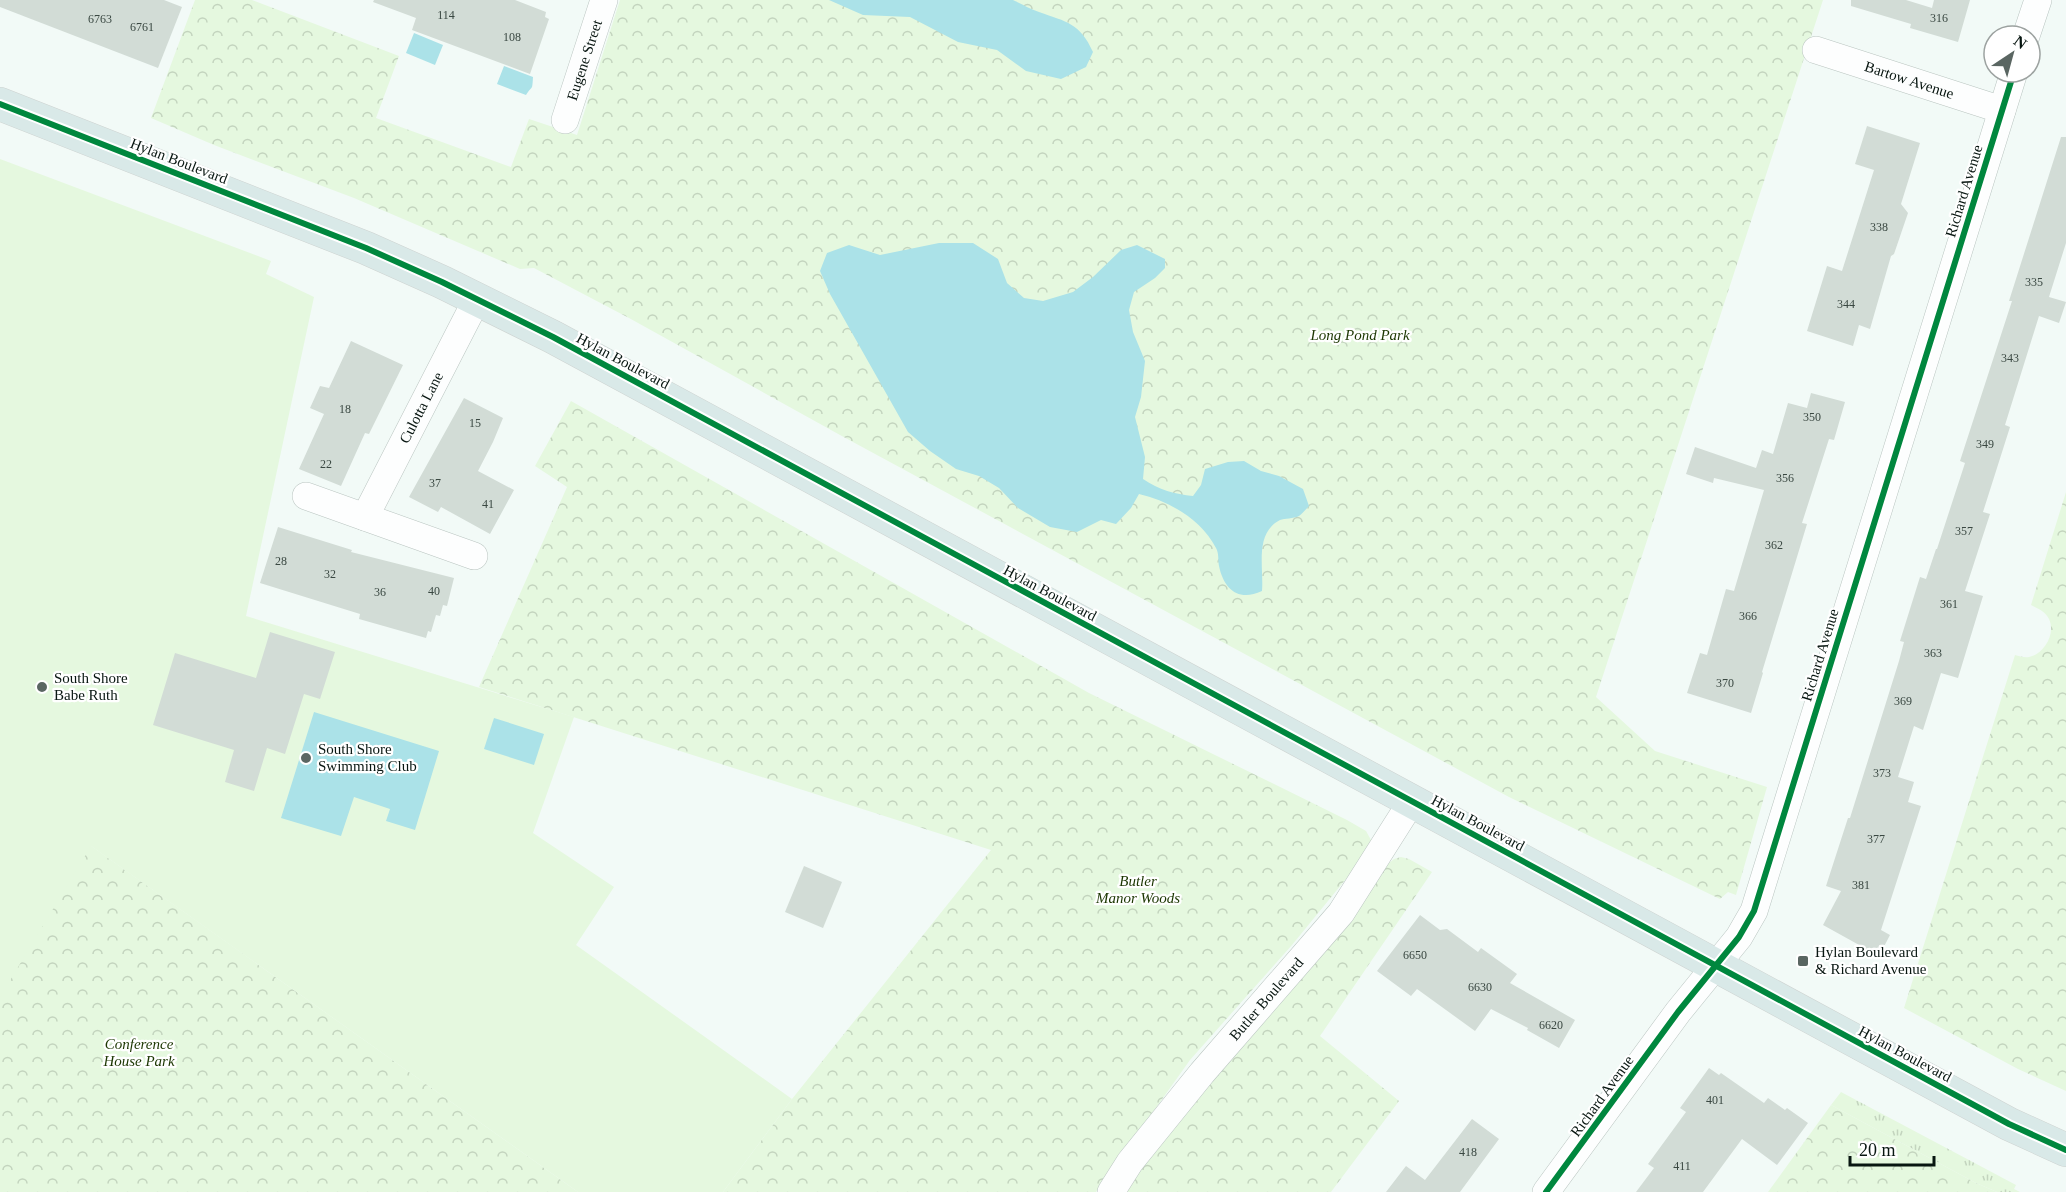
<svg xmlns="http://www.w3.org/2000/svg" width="2066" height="1192" viewBox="0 0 2066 1192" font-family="'Times New Roman',serif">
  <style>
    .grass { fill: url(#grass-tufts) }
    .forest { fill: url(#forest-crowns) }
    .pitch { fill: #e5f8df }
    .water { fill: #abe2e8 }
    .building { fill: #d2dcd6 }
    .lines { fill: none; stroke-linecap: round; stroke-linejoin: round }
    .minor-casing { stroke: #bac5c1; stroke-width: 28 }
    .primary-casing { stroke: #ced3d1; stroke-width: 34 }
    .minor { stroke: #fdfefe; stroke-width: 27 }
    .primary { stroke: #d9e9e8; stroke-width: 33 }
    .cycleway-casing { stroke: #fff; stroke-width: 10 }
    .cycleway { stroke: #00873e; stroke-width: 6 }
    .poi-dot { fill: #5a6662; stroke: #fff; stroke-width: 2 }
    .labels { text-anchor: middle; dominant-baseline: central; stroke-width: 4.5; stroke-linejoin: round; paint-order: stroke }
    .number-label { font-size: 12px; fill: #3a4842 }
    .street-label { font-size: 15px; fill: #081611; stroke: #fff }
    .park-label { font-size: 15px; font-style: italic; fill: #1b3601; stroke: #fff }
    .poi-label { font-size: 15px; fill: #081611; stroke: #fff; text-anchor: start }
  </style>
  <defs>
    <pattern id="grass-tufts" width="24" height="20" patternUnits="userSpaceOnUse" patternTransform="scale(1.5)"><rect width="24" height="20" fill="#e5f8df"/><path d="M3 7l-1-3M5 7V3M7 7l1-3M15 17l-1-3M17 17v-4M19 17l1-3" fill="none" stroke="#c3d4be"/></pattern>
    <pattern id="forest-crowns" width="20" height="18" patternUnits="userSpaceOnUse" patternTransform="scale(1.5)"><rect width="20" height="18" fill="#e5f8df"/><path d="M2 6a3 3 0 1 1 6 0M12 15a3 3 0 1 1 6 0" fill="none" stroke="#c3d4be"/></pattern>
  </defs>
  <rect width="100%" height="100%" fill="#f2faf7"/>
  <!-- grass -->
  <polygon class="grass" points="1841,1092 2016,1185 2014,1189 2020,1192 1997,1192 1976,1183 1831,1105"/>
  <!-- forest -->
  <g class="forest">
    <polygon points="195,0 252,0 399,56 376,118 511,167 529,119 577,135 620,0 1823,0 1596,697 1655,751 1767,787 1736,895 1728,892 1720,899 1509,797 840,435 629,318 534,268 520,269 354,198 214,145 151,118"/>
    <polygon points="571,401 1089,693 1347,820 1366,831 1371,840 1368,852 1292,945 1190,1060 1096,1192 723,1192 792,1099 991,850 479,687 567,487 535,466"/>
    <path d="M2066 492V1091L2018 1069 1904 1008 2015 655C2019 656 2025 658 2029 657 2044 654 2056 634 2049 619 2046 612 2037 608 2031 605Z"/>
    <polygon points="35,806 578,1192 0,1192 0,852"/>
    <polygon points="1401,857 1409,859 1432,872 1320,1036 1399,1101 1331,1192 1122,1192 1384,867 1394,859"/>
    <polygon points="1831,1105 1976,1183 1997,1192 1768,1192"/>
  </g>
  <!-- pitch -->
  <polygon class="pitch" points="0,159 271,261 266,274 314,297 246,616 574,717 533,833 614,887 576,945 792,1099 723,1192 578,1192 91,846 0,997"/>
  <!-- water -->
  <g class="water">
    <path d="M829 0H1013C1022 4 1030 9 1039 12 1067 22 1080 23 1093 52L1086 67 1061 79 1026 71 997 50 958 42 910 17 863 15Z"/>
    <polygon points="414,33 443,45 435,65 406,53"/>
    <path d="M504 66 533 77C532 92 533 84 526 95L497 84Z"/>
    <path d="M939 243H973L998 259 1007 283 1024 298 1043 301 1073 292 1093 277 1121 250 1137 245 1165 259V268L1155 278 1134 292 1129 310 1133 332 1145 361 1141 397 1135 417 1145 457 1143 479C1159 490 1175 494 1193 496L1201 485 1205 469 1228 462 1244 461 1261 471 1279 476 1303 489 1309 506C1306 509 1302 514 1299 516 1293 519 1285 518 1280 520 1254 533 1264 568 1262 591 1239 602 1224 590 1219 566 1218 561 1219 553 1216 548 1201 519 1169 501 1139 494L1131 508 1116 524 1101 520 1077 532 1050 527 1018 508 999 488 979 476 956 469 930 451 908 432 830 294 820 271 827 253 849 245 880 255Z"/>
    <polygon points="314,712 439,751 415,830 386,821 390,809 354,797 341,836 281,818"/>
    <polygon points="494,718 544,734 534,765 484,749"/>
  </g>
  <!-- building -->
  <g class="building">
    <polygon points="0,0 164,0 182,7 158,68 0,7"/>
    <polygon points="374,0 515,0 546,12 545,17 549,19 530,74 412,30 416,18 373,2"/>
    <polygon points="1851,0 1906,0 1932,8 1934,0 1970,0 1958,42 1910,28 1911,24 1851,6"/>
    <polygon points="1867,126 1920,143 1901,204 1908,213 1894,254 1891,256 1870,329 1859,325 1853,346 1807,331 1827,266 1842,271 1874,170 1855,164"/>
    <polygon points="2061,137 2066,137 2066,243 2049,297 2066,302 2059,323 2039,316 2005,425 2010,427 1983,512 1990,514 1965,591 1983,596 1958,678 1941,673 1923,730 1914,726 1898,777 1914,782 1908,802 1921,806 1881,930 1890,935 1879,956 1823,925 1841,891 1826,886 1848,818 1850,818 1899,661 1904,642 1900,641 1920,577 1926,579 1936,549 1937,549 1965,463 1960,461 2012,301 2009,301"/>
    <polygon points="351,341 403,365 369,434 365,433 341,486 299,469 324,414 310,408 320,386 329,388"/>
    <polygon points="1811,393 1845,402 1834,440 1829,439 1802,523 1807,524 1762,672 1763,673 1751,713 1687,693 1700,653 1707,655 1726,589 1734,591 1764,490 1714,478 1713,483 1686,474 1695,447 1756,468 1762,450 1773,454 1788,403 1807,408"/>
    <polygon points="464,398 503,418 493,442 478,471 514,490 490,534 441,507 438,512 409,497"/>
    <polygon points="278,527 352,550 351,552 454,578 447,606 443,605 440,616 436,615 431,632 428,631 426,638 359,619 360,614 260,583"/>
    <polygon points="270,632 335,652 320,699 304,694 285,754 267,748 254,791 225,782 234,750 153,725 175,653 256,678"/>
    <polygon points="804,866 842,882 823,928 785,912"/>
    <polygon points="1420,915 1440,930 1447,929 1478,952 1481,948 1517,974 1510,983 1575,1020 1559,1048 1527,1030 1528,1028 1491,1009 1475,1031 1417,989 1411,996 1377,971"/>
    <polygon points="1709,1068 1719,1075 1721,1073 1764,1103 1768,1098 1785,1110 1787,1108 1808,1123 1777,1165 1742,1139 1703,1192 1636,1192 1654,1168 1648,1164 1686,1112 1680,1108"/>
    <polygon points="1472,1119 1499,1139 1460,1192 1386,1192 1406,1166 1425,1180"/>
  </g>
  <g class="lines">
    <defs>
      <g id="minor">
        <polyline points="2026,36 2038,0"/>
        <path id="s1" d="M1816 50 2002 110"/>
        <path id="s2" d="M565 120 604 0"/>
        <polyline points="306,496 474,556"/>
        <path id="s3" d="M365 517 477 299"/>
        <path id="s4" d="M1111 1192 1130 1162 1202 1073 1341 913 1412 801"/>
        <polyline points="1546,1192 1678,1012 1739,937 1754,911 2014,72"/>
      </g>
      <polyline id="primary" points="0,104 366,248 442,282 553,337 2009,1124 2066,1150"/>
    </defs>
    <!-- minor casing -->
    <use href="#minor" class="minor-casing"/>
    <!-- primary casing -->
    <use href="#primary" class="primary-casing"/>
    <!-- minor -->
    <use href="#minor" class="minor"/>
    <!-- primary -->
    <use href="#primary" class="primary"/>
    <defs>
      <g id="cycleway">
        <polyline points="0,104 366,248 442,282 553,337 2009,1124 2066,1150"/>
        <polyline points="1546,1192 1678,1012 1739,937 1754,911 2014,72"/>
      </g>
    </defs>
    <!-- cycleway casing -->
    <use href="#cycleway" class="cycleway-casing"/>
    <!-- cycleway -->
    <use href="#cycleway" class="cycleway"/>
  </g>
  <!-- markers -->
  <g class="poi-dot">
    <circle cx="42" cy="687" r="6"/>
    <circle cx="306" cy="758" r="6"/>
    <rect x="1797" y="955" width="12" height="12" rx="3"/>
  </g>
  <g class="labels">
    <!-- number labels -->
    <g class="number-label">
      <text x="446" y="15">114</text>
      <text x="1939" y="18">316</text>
      <text x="100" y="19">6763</text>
      <text x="142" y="27">6761</text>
      <text x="512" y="37">108</text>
      <text x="1879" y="227">338</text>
      <text x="2034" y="282">335</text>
      <text x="1846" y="304">344</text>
      <text x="2010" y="358">343</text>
      <text x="345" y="409">18</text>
      <text x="1812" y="417">350</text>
      <text x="475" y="423">15</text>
      <text x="1985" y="444">349</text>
      <text x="326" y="464">22</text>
      <text x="1785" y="478">356</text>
      <text x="435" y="483">37</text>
      <text x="488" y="504">41</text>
      <text x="1964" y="531">357</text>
      <text x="1774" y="545">362</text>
      <text x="281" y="561">28</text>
      <text x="330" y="574">32</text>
      <text x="434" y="591">40</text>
      <text x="380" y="592">36</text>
      <text x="1949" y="604">361</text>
      <text x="1748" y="616">366</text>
      <text x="1933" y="653">363</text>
      <text x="1725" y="683">370</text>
      <text x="1903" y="701">369</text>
      <text x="1882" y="773">373</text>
      <text x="1876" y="839">377</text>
      <text x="1861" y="885">381</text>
      <text x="1415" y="955">6650</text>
      <text x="1480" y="987">6630</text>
      <text x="1551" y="1025">6620</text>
      <text x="1715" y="1100">401</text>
      <text x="1468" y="1152">418</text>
      <text x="1682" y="1166">411</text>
    </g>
    <!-- street labels -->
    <g class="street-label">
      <text stroke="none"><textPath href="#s2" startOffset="63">Eugene Street</textPath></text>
      <text stroke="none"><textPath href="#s1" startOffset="98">Bartow Avenue</textPath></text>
      <text transform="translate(179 161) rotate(21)">Hylan Boulevard</text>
      <text transform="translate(1964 191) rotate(-73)">Richard Avenue</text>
      <text transform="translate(623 361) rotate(28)">Hylan Boulevard</text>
      <text stroke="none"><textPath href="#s3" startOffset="123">Culotta Lane</textPath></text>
      <text transform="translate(1050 593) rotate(28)">Hylan Boulevard</text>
      <text transform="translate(1820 655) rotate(-73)">Richard Avenue</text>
      <text transform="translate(1478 823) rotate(28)">Hylan Boulevard</text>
      <text stroke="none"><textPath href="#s4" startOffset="248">Butler Boulevard</textPath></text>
      <text transform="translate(1905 1054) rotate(28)">Hylan Boulevard</text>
      <text transform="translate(1602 1096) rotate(-54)">Richard Avenue</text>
    </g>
    <!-- park labels -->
    <g class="park-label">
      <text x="1360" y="335">Long Pond Park</text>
      <text x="1138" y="881">Butler<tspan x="1138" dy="17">Manor Woods</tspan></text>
      <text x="139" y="1044">Conference<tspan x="139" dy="17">House Park</tspan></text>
    </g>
    <!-- poi labels -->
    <g class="poi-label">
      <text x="54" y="678">South Shore<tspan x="54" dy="17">Babe Ruth</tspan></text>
      <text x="318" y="749">South Shore<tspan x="318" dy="17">Swimming Club</tspan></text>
      <text x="1815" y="952">Hylan Boulevard<tspan x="1815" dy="17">&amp; Richard Avenue</tspan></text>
    </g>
  </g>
  <!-- north arrow -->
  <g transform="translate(2012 54) rotate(36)"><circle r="28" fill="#ffffff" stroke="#9ca2a0" stroke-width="1.5"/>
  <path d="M0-4.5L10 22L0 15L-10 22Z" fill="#5a6662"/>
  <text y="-9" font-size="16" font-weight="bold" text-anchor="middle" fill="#081611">N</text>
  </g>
  <!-- scale -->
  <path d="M1850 1156v9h84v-9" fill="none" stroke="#081611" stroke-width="3"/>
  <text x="1859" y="1156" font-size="18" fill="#081611" stroke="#ffffff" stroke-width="4.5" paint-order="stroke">20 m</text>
</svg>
